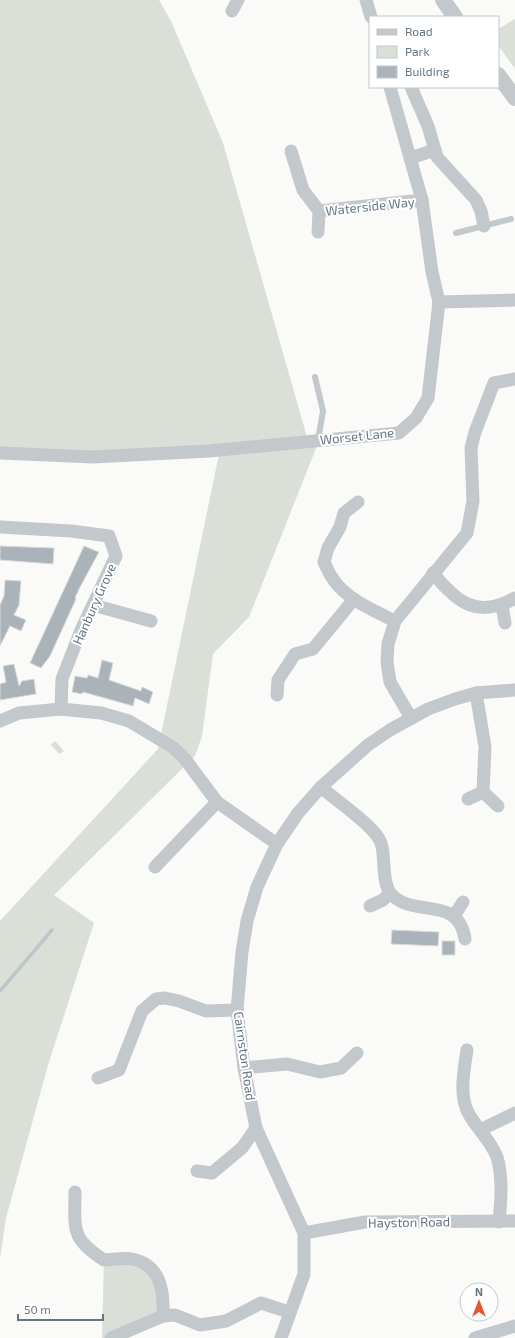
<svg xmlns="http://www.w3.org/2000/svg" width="515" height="1338" viewBox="0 0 515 1338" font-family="'Exo 2',sans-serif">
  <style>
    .green { fill: #dadfd7 }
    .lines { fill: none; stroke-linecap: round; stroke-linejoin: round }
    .stream { stroke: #bbc7cb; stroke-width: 3.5 }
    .building { fill: #aab3b9; stroke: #dcdcda }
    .service { stroke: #c3c8cc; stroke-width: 6 }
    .minor { stroke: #c3c8cc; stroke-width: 13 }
    .tertiary { stroke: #c3c8cc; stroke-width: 16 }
    .labels { text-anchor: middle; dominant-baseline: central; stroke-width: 4; stroke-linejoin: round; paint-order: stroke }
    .street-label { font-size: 13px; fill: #657683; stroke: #fff }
  </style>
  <rect width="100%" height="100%" fill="#fafaf8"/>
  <!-- green -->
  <g class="green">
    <polygon points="0,0 159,0 171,21 223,143 307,437 208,446 91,452 0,447"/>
    <polygon points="515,19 515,69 498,45 498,29"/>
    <polygon points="317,446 249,617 213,654 202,736 195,756 54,895 94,923 48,1065 6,1218 0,1259 0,921 158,749 219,454"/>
    <polygon points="55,741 64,751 59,754 51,745"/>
    <polygon points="131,1259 160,1279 163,1316 111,1338 102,1338 104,1260"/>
  </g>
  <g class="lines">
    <!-- stream -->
    <polyline class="stream" points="0,991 52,930"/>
  </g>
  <!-- building -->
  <g class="building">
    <polygon points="0,546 54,548 53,564 0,560"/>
    <polygon points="84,546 99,552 79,589 75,598 76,599 50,656 41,668 30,663"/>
    <polygon points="5,580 21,581 19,605 14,615 26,620 21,631 10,626 0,646 0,605 4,596"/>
    <polygon points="102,660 113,663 109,680 141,691 142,687 153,692 149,704 135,698 133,706 83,692 82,694 72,692 75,676 87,678 88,675 98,678"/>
    <polygon points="14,664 19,686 22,681 34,679 36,694 0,700 0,684 6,682 3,666"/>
    <polygon points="392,930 439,932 438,946 391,944"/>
    <rect x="442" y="941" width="13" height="14"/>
  </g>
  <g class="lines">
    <!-- service -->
    <g class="service">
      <polyline points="456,233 511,219"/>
      <polyline points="315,377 323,411 318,440"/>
    </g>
    <!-- minor -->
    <g class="minor">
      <polyline points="366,0 371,17"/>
      <polyline points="232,11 238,0"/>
      <polyline points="411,87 428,126 437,157 476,200 481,211 484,226"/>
      <polyline points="291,151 303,190 319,211 318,232"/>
      <polyline points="410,158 435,150"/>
      <polyline points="319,211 422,200"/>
      <polyline points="439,302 515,300"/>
      <polyline points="0,453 93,457 209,451 399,433 416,418 428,398 439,302 432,272 422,200 390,87"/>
      <path d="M358 502 344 513 340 527 328 548 324 562C327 568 329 574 333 579 346 599 374 611 395 621"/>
      <polyline points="0,527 71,531 109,536 116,556 81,630 62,679 61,709"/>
      <path d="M433 573C457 603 478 619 515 598"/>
      <polyline points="93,605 151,621"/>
      <polyline points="502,605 505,623"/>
      <polyline points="476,693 485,747 483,792"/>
      <polyline points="277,695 278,680 295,654 313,649 354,599"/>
      <polyline points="411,718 390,682 387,662 388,644 395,621 467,533 473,501 471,448 475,432 494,383 515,379"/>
      <polyline points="0,721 19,713 61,709 101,713 129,721 174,748 185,759 217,802 277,844"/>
      <path d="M321 787C335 800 376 827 381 843 386 856 381 883 391 894 414 919 458 894 465 939"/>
      <polyline points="468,799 483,792 498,806"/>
      <polyline points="155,867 217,802"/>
      <polyline points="370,906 383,900 390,893"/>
      <polyline points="454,916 463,902"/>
      <path d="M467 1050C464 1070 458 1098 470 1116 478 1129 492 1143 497 1157 503 1177 501 1201 499 1222"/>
      <polyline points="244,1068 287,1064 320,1072 341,1068 357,1053"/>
      <polyline points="98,1078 119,1070 142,1011 156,999 165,998 179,1001 206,1011 237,1010"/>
      <polyline points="480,1130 515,1113"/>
      <polyline points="197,1171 212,1173 242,1148 256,1128"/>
      <path d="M75 1192C75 1229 70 1238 104 1260 112 1260 123 1257 132 1259 161 1265 164 1291 163 1316"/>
      <polyline points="304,1233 365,1222 515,1221"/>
      <polyline points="111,1338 163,1316 175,1315 200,1325 226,1321 261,1303 289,1312"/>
      <polyline points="281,1338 304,1274 304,1233 256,1128 244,1068 237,1010 242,952 247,921 257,887 277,844 298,813 321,787 368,745 390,730 428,709 455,699 476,693 515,690"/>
      <polyline points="475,1338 515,1326"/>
    </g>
    <!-- tertiary -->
    <g class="tertiary">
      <polyline points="443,0 455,17"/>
      <polyline points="498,75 515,98"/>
    </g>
  </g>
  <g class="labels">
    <!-- street labels -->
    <g class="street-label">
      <text transform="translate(370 206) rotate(-6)">Waterside Way</text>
      <text transform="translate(357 436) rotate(-6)">Worset Lane</text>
      <text transform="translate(94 604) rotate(-66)">Hanbury Grove</text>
      <text transform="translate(245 1056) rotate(82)">Cairnston Road</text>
      <text transform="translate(409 1222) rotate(-1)">Hayston Road</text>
    </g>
  </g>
  <!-- legend -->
  <rect x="369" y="16" width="130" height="72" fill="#ffffff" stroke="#c1c8cd"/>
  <rect x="377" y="29" width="20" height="6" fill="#c3c8cc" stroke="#c1c8cd"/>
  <text x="405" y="36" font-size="12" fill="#657683">Road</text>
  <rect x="377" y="46" width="20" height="12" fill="#dadfd7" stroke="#c1c8cd"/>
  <text x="405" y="56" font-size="12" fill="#657683">Park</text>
  <rect x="377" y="66" width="20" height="12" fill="#aab3b9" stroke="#c1c8cd"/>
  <text x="405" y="76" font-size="12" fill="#657683">Building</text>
  <!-- north arrow -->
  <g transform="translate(479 1302)"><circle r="19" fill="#ffffff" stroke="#c1c8cd"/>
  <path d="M0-3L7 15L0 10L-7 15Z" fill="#e4572e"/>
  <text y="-6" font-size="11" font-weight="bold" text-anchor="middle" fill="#657683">N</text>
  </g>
  <!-- scale -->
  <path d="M18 1314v6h85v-6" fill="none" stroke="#657683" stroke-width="2"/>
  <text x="24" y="1314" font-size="12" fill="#657683" stroke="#ffffff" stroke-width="3" paint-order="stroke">50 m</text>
</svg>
